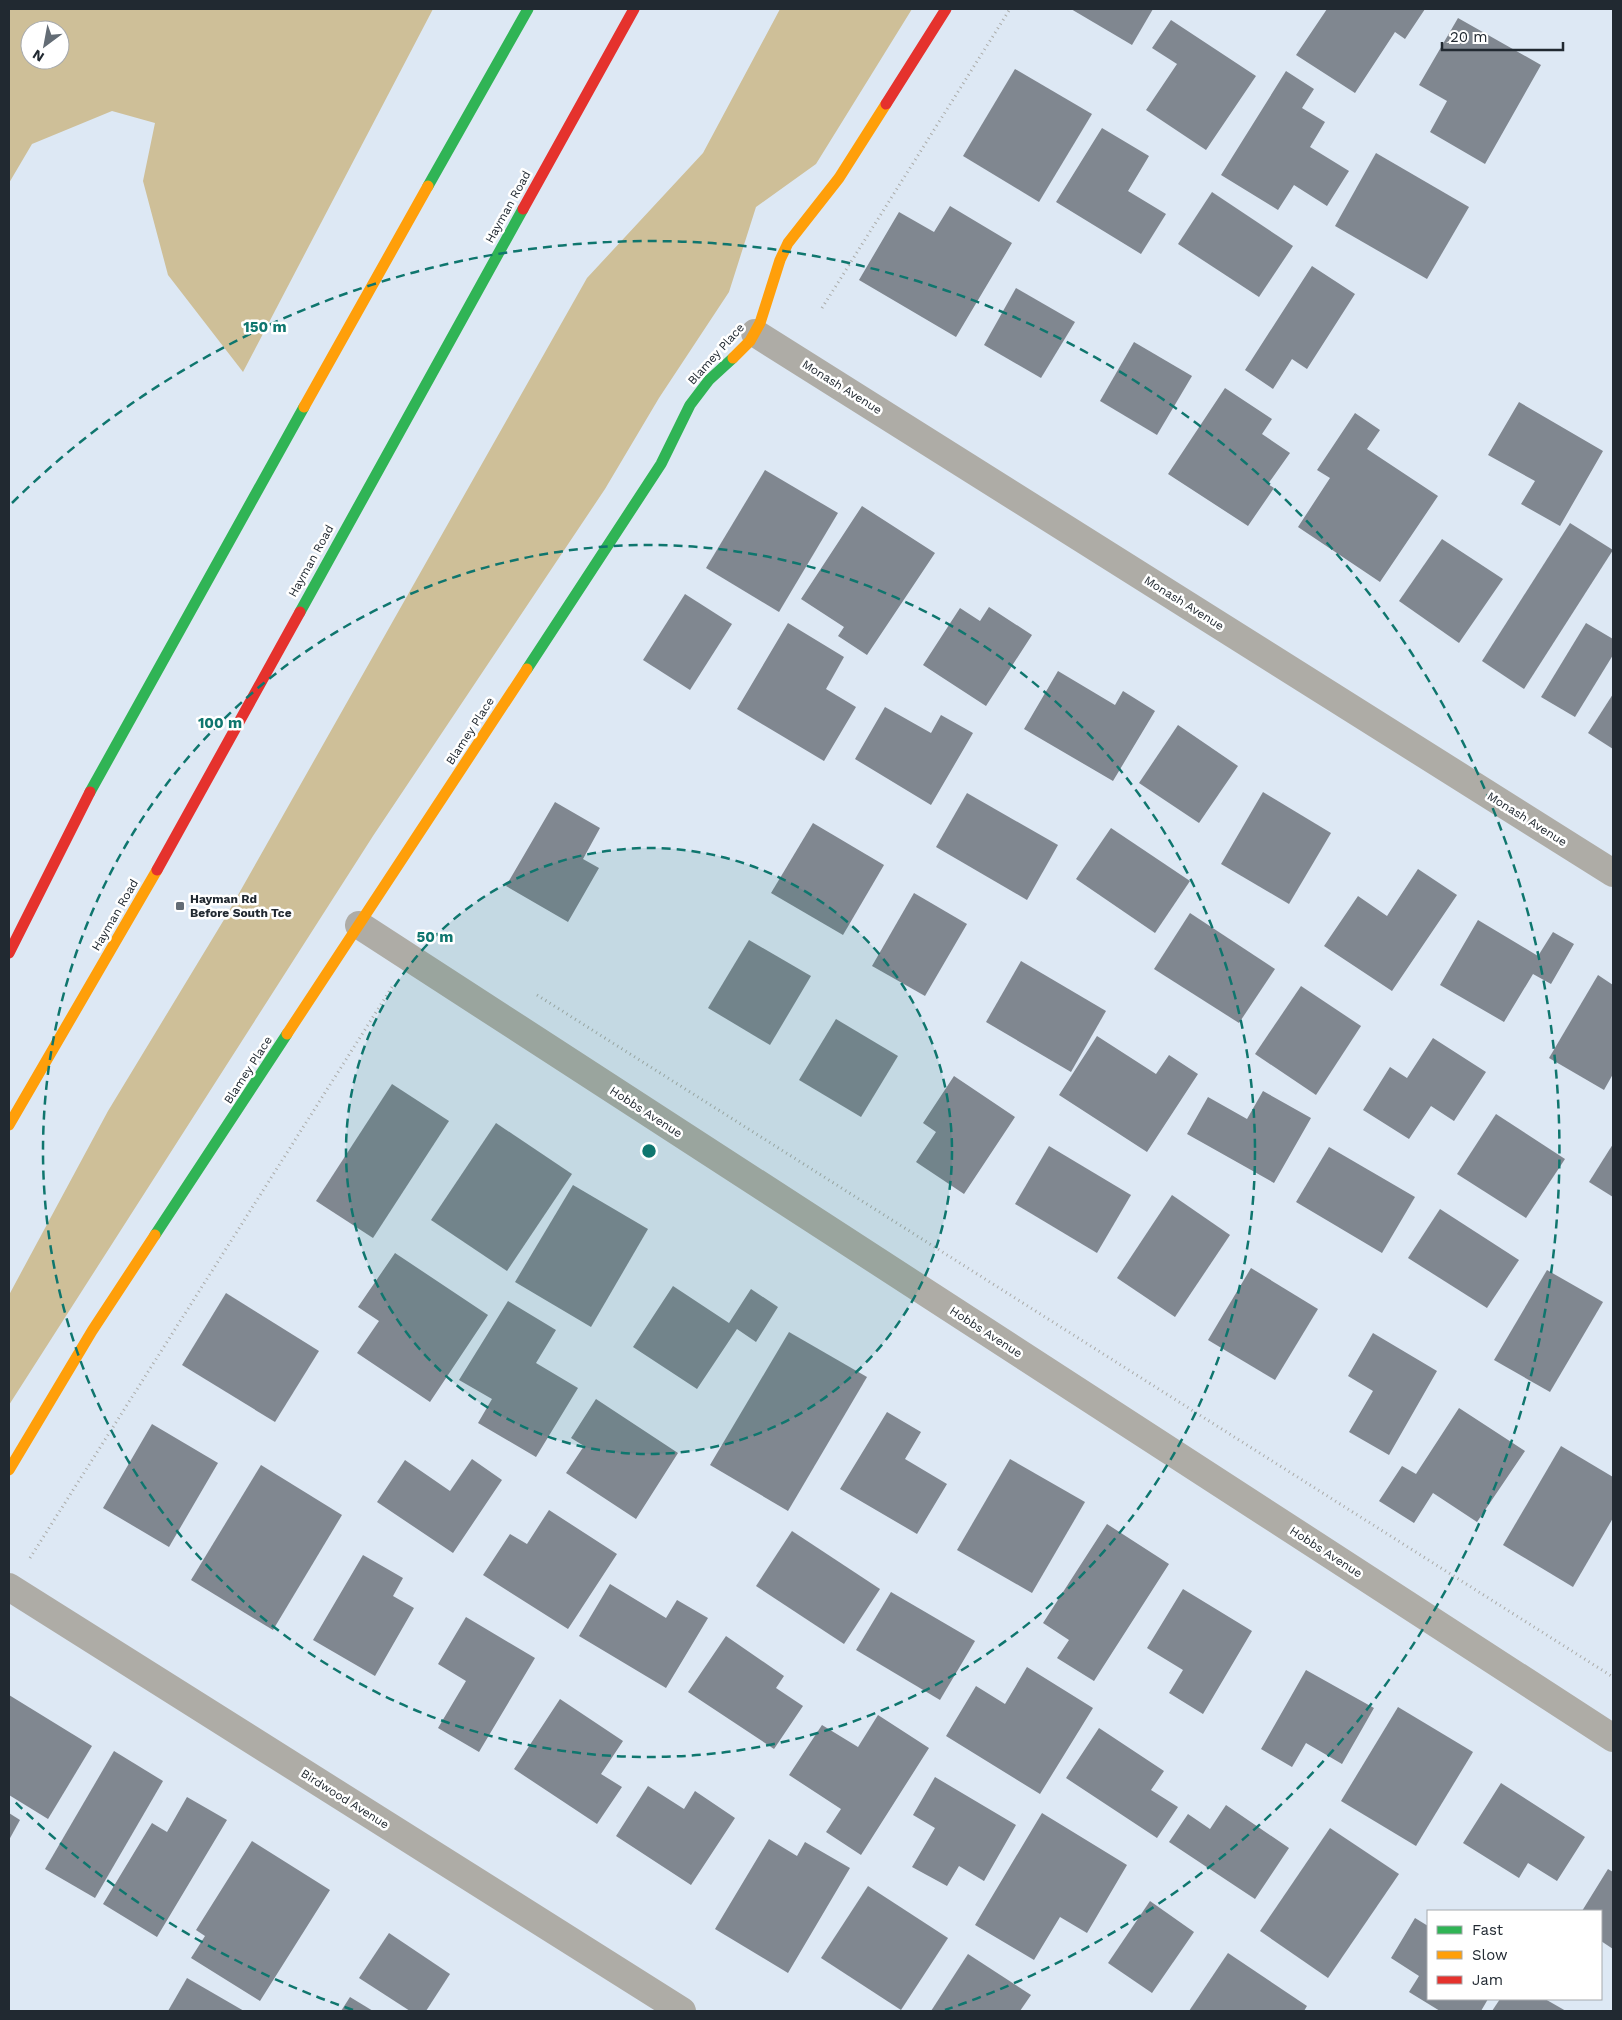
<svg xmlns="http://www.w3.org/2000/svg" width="1622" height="2020" viewBox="0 0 1622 2020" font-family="'Work Sans',sans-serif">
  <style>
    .forest { fill: #cebf98; fill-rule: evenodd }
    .building { fill: #808790 }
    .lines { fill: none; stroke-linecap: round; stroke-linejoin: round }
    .path { stroke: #aaaba8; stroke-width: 3; stroke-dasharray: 1 4; stroke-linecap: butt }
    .street { stroke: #aeaca6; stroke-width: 28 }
    .fast { stroke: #30b455; stroke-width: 11 }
    .slow { stroke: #ff9f0a; stroke-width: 11 }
    .jam { stroke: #e5322d; stroke-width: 11 }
    .ring { fill: none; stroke: #0f766e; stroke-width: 2.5; stroke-dasharray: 9 6 }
    .poi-dot { fill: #636c75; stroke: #fff; stroke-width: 2 }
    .labels { text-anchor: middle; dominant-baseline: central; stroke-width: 5; stroke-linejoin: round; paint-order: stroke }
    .street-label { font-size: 12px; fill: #212931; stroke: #fff }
    .poi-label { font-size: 12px; font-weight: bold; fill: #212931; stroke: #fff; text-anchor: start }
    .centre { fill: #0f766e; stroke: #fff; stroke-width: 2.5 }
    .ring-label { font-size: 15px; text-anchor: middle; font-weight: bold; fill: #0f766e; stroke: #fff; stroke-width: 5; stroke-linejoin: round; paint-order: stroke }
  </style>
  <rect width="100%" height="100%" fill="#dde8f4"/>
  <!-- forest -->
  <g class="forest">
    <path d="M9 9H433L243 372 168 275 143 181 155 123 112 111 32 144 9 183ZM30 30H60V60H30Z"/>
    <polygon points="780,9 912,9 816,164 756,207 729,292 659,398 605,489 373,836 9,1405 9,1295 108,1111 225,918 587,278 703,153"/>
  </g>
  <!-- building -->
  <g class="building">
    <polygon points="1071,9 1153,9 1132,45"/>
    <polygon points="1327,9 1425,9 1405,39 1395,32 1355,93 1296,55"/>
    <polygon points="1458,18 1541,65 1485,164 1430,132 1447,101 1419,85"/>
    <polygon points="1171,20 1256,76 1206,150 1146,110 1177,64 1152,48"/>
    <polygon points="1015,69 1092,114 1039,202 963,156"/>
    <polygon points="1286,71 1314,89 1302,108 1325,122 1310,147 1349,171 1327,206 1294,185 1278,210 1221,175"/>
    <polygon points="1102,128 1149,156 1128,191 1166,214 1141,254 1056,202"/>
    <polygon points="1376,153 1469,207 1427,279 1335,226"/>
    <polygon points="1212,192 1293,246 1259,297 1178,244"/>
    <polygon points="950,206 1012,243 956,337 859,280 899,212 934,232"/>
    <polygon points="1312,266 1355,294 1307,369 1292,359 1273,389 1245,370"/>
    <polygon points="1016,288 1075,322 1041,378 984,345"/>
    <polygon points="1134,342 1192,376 1157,435 1100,401"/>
    <polygon points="1225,388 1272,419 1262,434 1290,453 1268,484 1274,488 1248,526 1168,474"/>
    <polygon points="1519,402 1603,451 1560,526 1521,504 1535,481 1488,455"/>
    <polygon points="1355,413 1380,430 1367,449 1438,496 1380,582 1298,527 1330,478 1317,470"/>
    <polygon points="765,470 838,513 779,612 706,568"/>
    <polygon points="862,506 935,553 867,655 838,636 844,627 801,599"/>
    <polygon points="1570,523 1613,550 1524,689 1482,661"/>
    <polygon points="1442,539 1503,579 1459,643 1399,601"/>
    <polygon points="685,594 732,624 690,690 643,660"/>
    <polygon points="989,607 1032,635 986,706 923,665 960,608 980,621"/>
    <polygon points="788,623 844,657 826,689 856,707 824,761 737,709"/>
    <polygon points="1586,623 1613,639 1613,655 1575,717 1541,697"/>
    <polygon points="1058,671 1115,705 1123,691 1155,711 1113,781 1024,729"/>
    <polygon points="1613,694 1613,749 1588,733"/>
    <polygon points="885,707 931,733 941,715 973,733 931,805 855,759"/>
    <polygon points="1178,725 1238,766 1199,823 1139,783"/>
    <polygon points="1263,792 1331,833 1289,904 1221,864"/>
    <polygon points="967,793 1058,845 1027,900 936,847"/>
    <polygon points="555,802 600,828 583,859 599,868 568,922 506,886"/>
    <polygon points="813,823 884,865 843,935 771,893"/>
    <polygon points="1111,828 1190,881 1155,933 1076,879"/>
    <polygon points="1418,869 1457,895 1392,991 1324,946 1358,896 1387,916"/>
    <polygon points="914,893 967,924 925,996 872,966"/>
    <polygon points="1190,913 1275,969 1239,1023 1154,969"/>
    <polygon points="1478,920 1538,956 1553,932 1574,944 1551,984 1533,974 1504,1022 1440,985"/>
    <polygon points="749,940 811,976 770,1045 708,1008"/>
    <polygon points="1021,961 1106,1011 1071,1072 986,1022"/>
    <polygon points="1598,975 1613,985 1613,1074 1604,1090 1549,1058"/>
    <polygon points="1301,986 1361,1026 1316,1095 1255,1054"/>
    <polygon points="836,1019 898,1056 861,1117 799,1080"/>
    <polygon points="1097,1036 1156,1074 1169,1055 1198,1074 1147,1152 1059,1095"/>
    <polygon points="1433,1038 1486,1072 1454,1121 1431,1106 1409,1139 1363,1110 1390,1067 1407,1078"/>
    <polygon points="954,1076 1015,1117 964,1194 916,1162 936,1132 923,1123"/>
    <polygon points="392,1084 449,1121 373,1238 316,1201"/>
    <polygon points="1263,1091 1311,1118 1274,1183 1187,1134 1208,1097 1247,1119"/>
    <polygon points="1496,1114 1565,1159 1526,1218 1457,1174"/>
    <polygon points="496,1123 572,1174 507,1271 431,1220"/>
    <polygon points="1613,1144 1613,1197 1589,1182"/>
    <polygon points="1049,1146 1131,1195 1097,1253 1015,1204"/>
    <polygon points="1329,1147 1415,1197 1382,1253 1296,1202"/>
    <polygon points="573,1185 648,1229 591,1327 515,1282"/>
    <polygon points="1172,1195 1230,1235 1175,1317 1117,1278"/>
    <polygon points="1440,1209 1519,1260 1487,1308 1408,1258"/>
    <polygon points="395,1253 488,1315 430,1402 357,1353 379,1321 358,1307"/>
    <polygon points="1251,1268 1318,1309 1275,1380 1208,1340"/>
    <polygon points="1547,1270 1603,1302 1550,1392 1494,1360"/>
    <polygon points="673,1286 729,1323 751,1289 778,1307 756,1342 737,1329 697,1389 633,1347"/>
    <polygon points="226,1293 319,1351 275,1422 182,1365"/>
    <polygon points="508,1301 556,1330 536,1363 578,1388 536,1457 478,1423 492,1399 459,1380"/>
    <polygon points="789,1332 867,1377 788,1511 710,1465"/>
    <polygon points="1373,1333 1437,1371 1389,1455 1349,1432 1373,1391 1348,1376"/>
    <polygon points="596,1399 678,1453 636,1519 566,1473 584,1446 571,1438"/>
    <polygon points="1459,1408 1525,1451 1477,1522 1433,1493 1414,1523 1379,1501 1402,1466 1416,1474"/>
    <polygon points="887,1412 921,1432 905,1459 947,1484 917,1534 840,1489"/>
    <polygon points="152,1424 218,1463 169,1547 103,1508"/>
    <polygon points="1561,1446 1613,1477 1613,1518 1573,1587 1503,1545"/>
    <polygon points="472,1459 502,1480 453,1553 377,1502 405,1460 450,1491"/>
    <polygon points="1010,1459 1085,1502 1032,1593 957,1550"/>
    <polygon points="261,1465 342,1515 273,1630 191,1580"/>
    <polygon points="549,1510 617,1554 568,1629 483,1575 510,1534 527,1544"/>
    <polygon points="1107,1524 1169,1564 1094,1681 1057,1658 1069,1640 1043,1623"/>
    <polygon points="792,1531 880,1589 844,1644 756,1586"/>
    <polygon points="363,1555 403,1578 393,1596 414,1608 375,1676 313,1640"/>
    <polygon points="610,1584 666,1618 677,1600 708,1618 666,1688 579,1636"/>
    <polygon points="1183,1589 1252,1631 1203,1714 1169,1693 1183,1670 1147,1648"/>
    <polygon points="891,1592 975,1641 940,1700 856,1650"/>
    <polygon points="466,1617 535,1658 479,1752 438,1728 466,1681 438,1664"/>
    <polygon points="726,1636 784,1676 776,1688 803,1706 774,1749 688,1692"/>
    <polygon points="1027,1667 1093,1708 1040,1794 946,1736 976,1686 1005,1704"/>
    <polygon points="1306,1670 1374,1708 1342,1764 1306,1743 1292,1767 1261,1749"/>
    <polygon points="9,1695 92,1746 48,1819 9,1795"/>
    <polygon points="560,1699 623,1741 601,1774 622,1787 597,1824 514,1769"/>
    <polygon points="1398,1707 1473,1752 1416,1846 1341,1801"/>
    <polygon points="878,1715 929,1748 861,1855 826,1832 841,1809 789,1775 822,1725 858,1747"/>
    <polygon points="1099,1728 1164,1771 1151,1790 1178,1807 1157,1838 1066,1778"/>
    <polygon points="114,1751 163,1781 95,1898 45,1869"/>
    <polygon points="935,1777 1016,1825 984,1881 959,1866 947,1886 912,1867 935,1828 913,1815"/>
    <polygon points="1501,1783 1585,1837 1557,1881 1528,1863 1519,1878 1463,1843"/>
    <polygon points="648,1786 684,1809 695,1791 735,1818 691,1885 616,1836"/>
    <polygon points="187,1797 227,1820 157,1937 103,1904 152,1823 167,1832"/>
    <polygon points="1226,1805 1289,1848 1255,1899 1169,1842 1188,1814 1210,1829"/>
    <polygon points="9,1813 20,1820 9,1840"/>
    <polygon points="1042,1813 1127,1865 1087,1933 1060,1917 1034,1960 975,1925"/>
    <polygon points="1330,1828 1399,1874 1328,1978 1260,1931"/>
    <polygon points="769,1839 797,1856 805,1842 850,1868 788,1973 715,1929"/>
    <polygon points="252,1841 330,1890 260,2001 191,1958 205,1936 196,1930"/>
    <polygon points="1608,1869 1613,1872 1613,1949 1601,1941 1601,1911 1582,1911"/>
    <polygon points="868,1886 948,1938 901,2010 821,1958"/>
    <polygon points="1150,1901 1194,1932 1152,1993 1108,1963"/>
    <polygon points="1415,1918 1428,1926 1428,1999 1488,1999 1481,2011 1440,2011 1409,1992 1419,1976 1391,1958"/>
    <polygon points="389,1933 450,1974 426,2011 410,2011 359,1978"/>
    <polygon points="1228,1953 1307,2006 1304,2011 1189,2011"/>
    <polygon points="968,1954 1031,1995 1020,2011 931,2011"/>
    <polygon points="187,1978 244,2011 168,2011"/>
    <polygon points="350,1997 373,2011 341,2011"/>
    <polygon points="1500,1999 1545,1999 1566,2011 1492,2011"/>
  </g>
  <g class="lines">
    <!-- path -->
    <g class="path">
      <polyline points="822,308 1010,9"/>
      <polyline points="537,995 1613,1677"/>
      <polyline points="30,1558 392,987"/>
    </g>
    <!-- street -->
    <g class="street">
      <polyline points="755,333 1613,873"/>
      <polyline points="359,925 1613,1738"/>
      <polyline points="9,1587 682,2011"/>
    </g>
    <!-- fast -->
    <g class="fast">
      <polyline points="428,186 528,9"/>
      <polyline points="300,612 523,209"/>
      <polyline points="527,669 661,464 690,405 709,380 733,358"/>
      <polyline points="90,792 304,407"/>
      <polyline points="155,1235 287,1034"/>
    </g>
    <!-- slow -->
    <g class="slow">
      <polyline points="733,358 750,341 760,323 780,260 788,243 839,178 886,104"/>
      <polyline points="304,407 428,186"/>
      <polyline points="287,1034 527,669"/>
      <polyline points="9,1125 157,870"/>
      <polyline points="9,1470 92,1331 155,1235"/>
    </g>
    <!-- jam -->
    <g class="jam">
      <polyline points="886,104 946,9"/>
      <polyline points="523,209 634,9"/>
      <polyline points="157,870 300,612"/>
      <polyline points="9,953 90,792"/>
    </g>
  </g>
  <!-- distance rings -->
  <circle cx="649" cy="1151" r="303" fill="#0f766e" fill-opacity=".12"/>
  <g class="ring">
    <circle cx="649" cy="1151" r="303"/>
    <circle cx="649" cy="1151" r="606"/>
    <path d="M353 2010A909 909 0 0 1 12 1799M12 503A909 909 0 1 1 945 2010"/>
  </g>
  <!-- markers -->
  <rect class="poi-dot" x="175" y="901" width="10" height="10" rx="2.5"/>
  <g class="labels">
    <!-- street labels -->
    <g class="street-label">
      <text transform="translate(508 207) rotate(-61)">Hayman Road</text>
      <text transform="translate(716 354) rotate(-48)">Blamey Place</text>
      <text transform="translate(842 387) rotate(32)">Monash Avenue</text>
      <text transform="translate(311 561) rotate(-61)">Hayman Road</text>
      <text transform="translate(1184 603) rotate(32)">Monash Avenue</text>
      <text transform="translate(470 731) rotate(-57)">Blamey Place</text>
      <text transform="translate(1527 819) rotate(32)">Monash Avenue</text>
      <text transform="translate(115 915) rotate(-60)">Hayman Road</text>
      <text transform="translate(248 1070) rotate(-57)">Blamey Place</text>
      <text transform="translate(646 1112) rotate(33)">Hobbs Avenue</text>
      <text transform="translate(986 1332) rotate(33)">Hobbs Avenue</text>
      <text transform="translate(1326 1552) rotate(33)">Hobbs Avenue</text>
      <text transform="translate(345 1799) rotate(32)">Birdwood Avenue</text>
    </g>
    <!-- poi labels -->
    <g class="poi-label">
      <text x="190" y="899">Hayman Rd<tspan x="190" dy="14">Before South Tce</tspan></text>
    </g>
  </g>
  <circle cx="649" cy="1151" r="8" class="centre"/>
  <g class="ring-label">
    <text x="265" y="332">150 m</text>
    <text x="220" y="728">100 m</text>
    <text x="435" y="942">50 m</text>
  </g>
  <!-- border -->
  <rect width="1622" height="2020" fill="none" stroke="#212931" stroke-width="20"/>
  <!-- legend -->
  <rect x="1427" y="1910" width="175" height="90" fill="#ffffff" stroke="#a6a9ad"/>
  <rect x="1437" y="1926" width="25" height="8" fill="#30b455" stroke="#a6a9ad"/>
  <text x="1472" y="1935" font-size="15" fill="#212931">Fast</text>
  <rect x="1437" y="1951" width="25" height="8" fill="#ff9f0a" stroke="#a6a9ad"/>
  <text x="1472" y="1960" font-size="15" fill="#212931">Slow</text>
  <rect x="1437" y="1976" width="25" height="8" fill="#e5322d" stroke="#a6a9ad"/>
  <text x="1472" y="1985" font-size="15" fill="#212931">Jam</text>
  <!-- north arrow -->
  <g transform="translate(45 45) rotate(212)"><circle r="24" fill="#ffffff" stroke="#a6a9ad"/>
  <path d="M0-4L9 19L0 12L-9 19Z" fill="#636c75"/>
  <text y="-8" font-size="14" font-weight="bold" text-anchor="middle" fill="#212931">N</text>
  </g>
  <!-- scale -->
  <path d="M1442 42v8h121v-8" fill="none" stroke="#212931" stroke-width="2.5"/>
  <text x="1450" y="42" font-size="15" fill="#212931" stroke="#ffffff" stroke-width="4" paint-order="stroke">20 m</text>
</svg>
